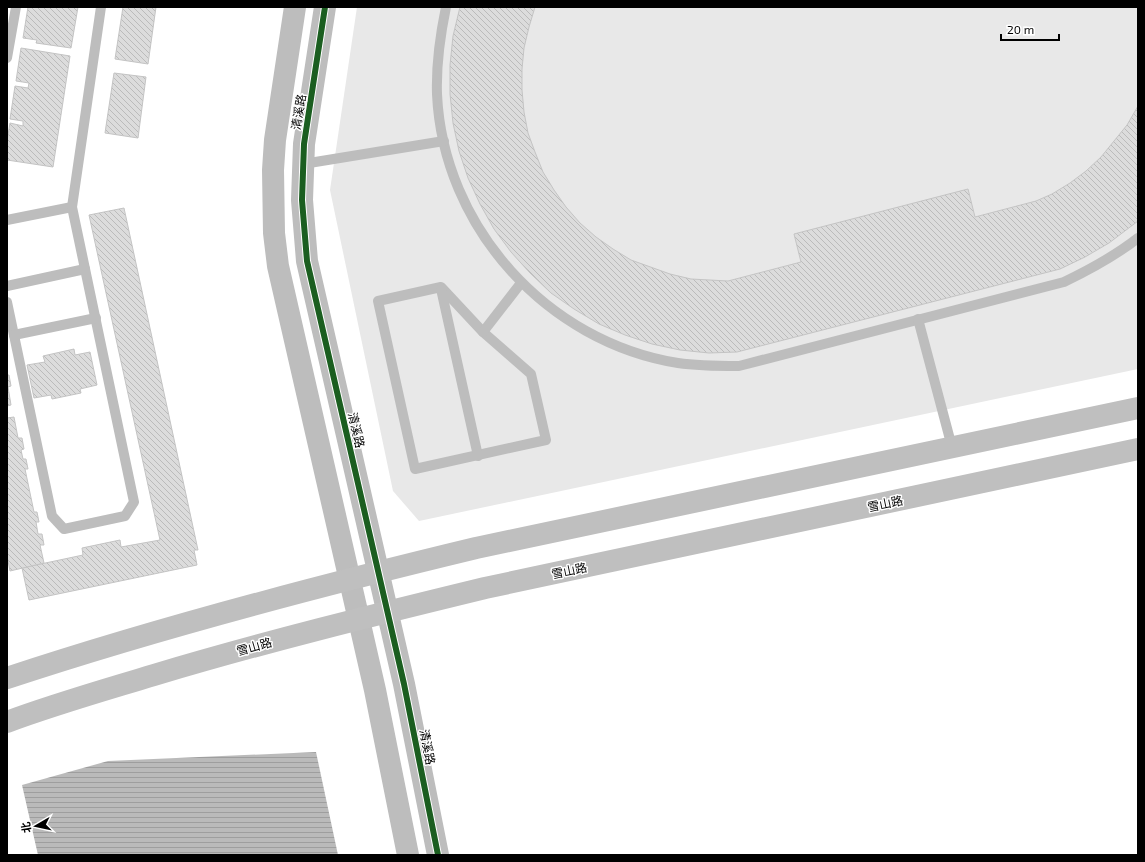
<svg xmlns="http://www.w3.org/2000/svg" width="1145" height="862" viewBox="0 0 1145 862" font-family="'Exo 2','Noto Sans SC',sans-serif">
  <style>
    .green { fill: #e8e8e8 }
    .water { fill: url(#water-rules) }
    .building { fill: url(#building-back-hatch); stroke: #c4c4c4 }
    .lines { fill: none; stroke-linecap: round; stroke-linejoin: round }
    .service { stroke: #bdbdbd; stroke-width: 10 }
    .tertiary { stroke: #bdbdbd; stroke-width: 22 }
    .secondary { stroke: #bfbfbf; stroke-width: 22 }
    .cycleway-casing { stroke: #fff; stroke-width: 8 }
    .cycleway { stroke: #1b5e20; stroke-width: 6 }
    .labels { text-anchor: middle; dominant-baseline: central; stroke-width: 3; stroke-linejoin: round; paint-order: stroke }
    .street-label { font-size: 12px; fill: #000; stroke: #fff }
  </style>
  <defs>
    <pattern id="water-rules" width="6" height="5" patternUnits="userSpaceOnUse"><rect width="6" height="5" fill="#bababa"/><path d="M0 2.5h6" fill="none" stroke="#9e9e9e"/></pattern>
    <pattern id="building-back-hatch" width="6" height="6" patternUnits="userSpaceOnUse"><rect width="6" height="6" fill="#dcdcdc"/><path d="M-1 5l2 2M0 0l6 6M5-1l2 2" fill="none" stroke="#bbb"/></pattern>
  </defs>
  <rect width="100%" height="100%" fill="#fff"/>
  <!-- green -->
  <polygon class="green" points="357,7 1138,7 1138,369 419,521 393,491 330,190"/>
  <!-- water -->
  <polygon class="water" points="316,752 338,855 38,855 22,785 108,761"/>
  <!-- building -->
  <g class="building">
    <polygon points="28,7 78,7 71,48 36,43 37,40 23,38"/>
    <polygon points="123,7 156,7 148,64 115,59"/>
    <polygon points="460,7 535,7 529,27 524,48 522,69 522,90 524,112 528,133 535,152 543,172 554,190 566,207 580,223 596,237 613,249 631,260 670,274 691,279 728,281 801,262 794,234 968,189 975,217 1036,201 1052,194 1070,183 1086,171 1101,157 1127,125 1138,106 1138,221 1109,243 1085,257 1060,269 737,352 709,353 680,350 652,344 625,335 599,324 574,309 551,293 530,273 511,252 494,229 480,204 468,178 459,151 453,123 450,94 450,65 453,36"/>
    <polygon points="21,48 70,56 53,167 7,160 7,141 10,123 23,126 23,121 10,119 15,86 28,88 29,83 16,81"/>
    <polygon points="114,73 146,77 138,138 105,133"/>
    <polygon points="124,208 198,550 194,550 197,565 29,600 22,568 83,555 82,548 120,540 121,547 160,540 89,215"/>
    <polygon points="74,349 75,355 90,352 97,385 80,389 81,393 52,399 51,395 34,398 27,365 45,362 43,356"/>
    <polygon points="7,375 9,375 11,386 8,387 11,405 7,406"/>
    <polygon points="14,417 18,438 22,438 24,449 21,450 23,459 26,459 28,469 25,469 34,512 37,512 39,522 36,522 38,534 42,534 44,545 40,545 44,563 10,571 7,556 7,418"/>
  </g>
  <g class="lines">
    <!-- service -->
    <g class="service">
      <path d="M446 7C440 36 436 64 437 94 443 227 547 342 678 363 698 366 719 366 739 366L1064 282C1091 269 1115 256 1138 238"/>
      <polyline points="7,58 16,7"/>
      <polyline points="303,164 444,141"/>
      <polyline points="7,220 72,207"/>
      <polyline points="7,286 85,269"/>
      <polygon points="441,287 483,332 531,374 546,440 415,469 378,301"/>
      <polyline points="441,289 478,456"/>
      <polyline points="7,302 52,516 64,529 125,516 134,502 72,207 101,7"/>
      <polyline points="918,319 952,447"/>
      <polyline points="483,332 521,283"/>
      <polyline points="14,335 96,318"/>
    </g>
    <!-- tertiary -->
    <g class="tertiary">
      <polyline points="295,7 275,140 273,170 274,233 278,266 375,690 408,855"/>
      <polyline points="325,7 304,144 302,200 307,261 404,684 438,855"/>
    </g>
    <!-- secondary -->
    <g class="secondary">
      <path d="M7 678C161 627 318 586 476 548L1138 408"/>
      <path d="M7 722C55 704 105 690 154 675 264 642 374 615 485 588L1138 449"/>
    </g>
    <defs>
      <polyline id="cycleway" points="325,7 304,144 302,200 307,261 404,684 438,855"/>
    </defs>
    <!-- cycleway casing -->
    <use href="#cycleway" class="cycleway-casing"/>
    <!-- cycleway -->
    <use href="#cycleway" class="cycleway"/>
  </g>
  <g class="labels">
    <!-- street labels -->
    <g class="street-label">
      <text transform="translate(298 112) rotate(-81)">清溪路</text>
      <text transform="translate(357 430) rotate(77)">清溪路</text>
      <text transform="translate(885 503) rotate(-12)">雪山路</text>
      <text transform="translate(569 570) rotate(-12)">雪山路</text>
      <text transform="translate(254 646) rotate(-16)">雪山路</text>
      <text transform="translate(428 747) rotate(79)">清溪路</text>
    </g>
  </g>
  <!-- border -->
  <rect width="1145" height="862" fill="none" stroke="#000000" stroke-width="16"/>
  <!-- north arrow -->
  <g transform="translate(36 826) rotate(261)" stroke="#ffffff" stroke-width="3" paint-order="stroke">
  <path d="M0-3L7 15L0 10L-7 15Z" fill="#000000"/>
  <text y="-6" font-size="11" font-weight="bold" text-anchor="middle" fill="#000000">北</text>
  </g>
  <!-- scale -->
  <path d="M1001 34v6h58v-6" fill="none" stroke="#000000" stroke-width="2"/>
  <text x="1007" y="34" font-size="12" fill="#000000" stroke="#ffffff" stroke-width="3" paint-order="stroke">20 m</text>
</svg>
